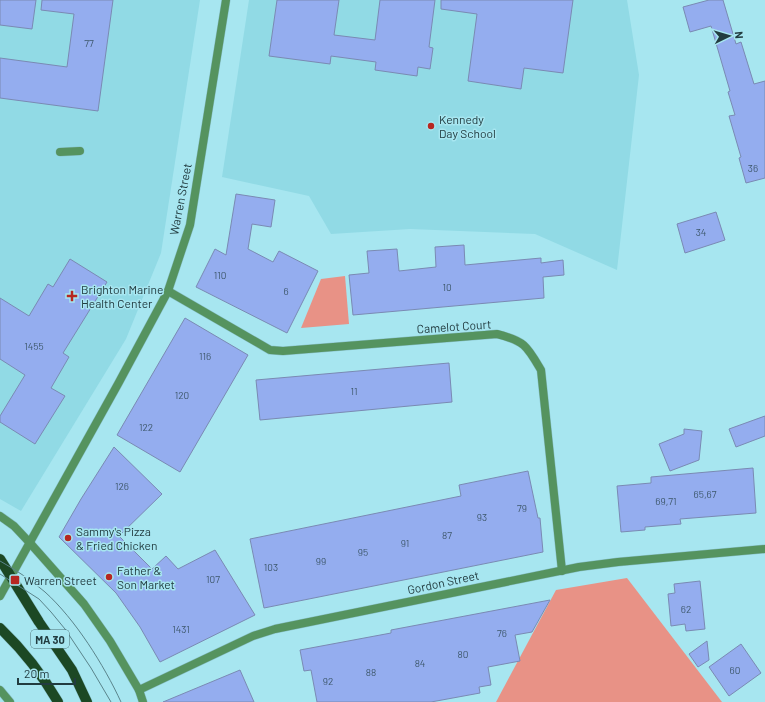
<svg xmlns="http://www.w3.org/2000/svg" width="765" height="702" viewBox="0 0 765 702" font-family="Barlow,sans-serif">
  <style>
    .built { fill: #91dae5 }
    .green { fill: #e89286 }
    .building { fill: #94adef; stroke: #7a8ab3 }
    .lines { fill: none; stroke-linecap: round; stroke-linejoin: round }
    .service-casing { stroke: #8ac1c9; stroke-width: 9 }
    .minor-casing { stroke: #8ac1c9; stroke-width: 9 }
    .tertiary-casing { stroke: #8ac1c9; stroke-width: 9 }
    .primary-casing { stroke: #8ac1c9; stroke-width: 11 }
    .service { stroke: #55935f; stroke-width: 8 }
    .minor { stroke: #55935f; stroke-width: 8 }
    .tertiary { stroke: #55935f; stroke-width: 8 }
    .primary { stroke: #1c4824; stroke-width: 10 }
    .tram { stroke: #5a848b; stroke-width: 1 }
    .poi-dot { fill: #b62721; stroke: #a7e6f0; stroke-width: 1.5 }
    .labels { text-anchor: middle; dominant-baseline: central; stroke-width: 3; stroke-linejoin: round; paint-order: stroke }
    .number-label { font-size: 10px; fill: #3e586c }
    .shield { fill: #a7e6f0; stroke: #4a6f75; stroke-width: 1 }
    .shield-label { font-size: 11px; font-weight: bold; fill: #223c40 }
    .poi-label { font-size: 12px; fill: #223c40; stroke: #a7e6f0; text-anchor: start }
    .street-label { font-size: 12px; fill: #223c40; stroke: #a7e6f0 }
  </style>
  <rect width="100%" height="100%" fill="#a7e6f0"/>
  <!-- built -->
  <g class="built">
    <polygon points="0,0 200,0 161,253 126,339 21,511 0,499"/>
    <polygon points="249,0 627,0 639,75 617,270 535,234 410,229 331,234 309,196 222,177"/>
  </g>
  <!-- green -->
  <g class="green">
    <polygon points="345,276 349,324 301,328 321,279"/>
    <polygon points="627,578 722,702 496,702 556,590"/>
  </g>
  <!-- building -->
  <g class="building">
    <polygon points="0,0 36,0 32,29 0,25"/>
    <polygon points="42,0 113,0 98,111 0,98 0,58 67,67 74,14 41,10"/>
    <polygon points="277,0 339,0 334,35 375,40 380,0 435,0 429,47 433,48 430,69 418,67 417,76 375,70 376,62 331,56 330,64 269,56"/>
    <polygon points="441,0 573,0 563,73 524,68 521,89 468,81 477,14 441,9"/>
    <polygon points="709,0 723,0 736,44 741,42 754,84 765,81 765,178 746,183 739,158 741,157 729,116 735,115 728,92 730,91 711,26 690,32 683,7"/>
    <polygon points="236,194 275,200 271,227 252,224 248,249 273,262 279,251 318,271 287,333 196,287 215,249 226,255"/>
    <polygon points="716,212 725,240 685,253 677,224"/>
    <polygon points="464,245 465,265 541,258 541,263 563,260 564,275 543,277 544,298 353,315 349,275 369,273 367,251 397,249 399,271 436,267 435,247"/>
    <polygon points="70,259 107,282 63,353 69,357 51,388 65,396 35,444 0,422 0,416 25,375 0,359 0,298 29,316 48,284 53,287"/>
    <polygon points="185,318 248,355 180,472 117,435"/>
    <polygon points="449,363 452,402 260,420 256,380"/>
    <polygon points="765,416 765,436 736,447 729,429"/>
    <polygon points="684,429 702,431 699,460 670,471 659,444 684,434"/>
    <polygon points="114,447 162,494 119,536 152,569 166,556 178,569 215,550 255,615 160,662 140,627 116,593 59,537 81,499"/>
    <polygon points="753,468 756,513 680,519 681,524 645,527 645,530 621,532 617,486 651,483 651,477"/>
    <polygon points="528,471 538,518 540,518 543,552 264,608 250,539 461,496 459,485"/>
    <polygon points="700,581 705,629 686,631 685,624 671,626 668,594 675,593 674,584"/>
    <polygon points="550,600 532,632 515,635 520,661 488,667 491,685 479,687 480,693 431,702 317,702 311,670 304,671 300,650 391,633 391,630"/>
    <polygon points="707,641 709,660 698,667 689,654"/>
    <polygon points="741,644 761,673 729,696 709,667"/>
    <polygon points="240,670 254,702 163,702"/>
  </g>
  <g class="lines">
    <defs>
      <polyline id="service" points="60,152 80,151"/>
      <g id="minor">
        <path d="M168 291 270 350 283 351 497 334C525 341 527 346 541 370L562 571"/>
        <polyline points="0,516 14,526 30,543"/>
        <polyline points="0,690 10,702"/>
        <polyline points="139,690 143,702"/>
      </g>
      <g id="tertiary">
        <polyline points="30,543 84,604 110,641 139,690 253,636 275,629 579,567 618,562 765,549"/>
        <polyline points="0,596 118,384 168,291 190,225 226,0"/>
      </g>
      <g id="primary">
        <polyline points="0,559 39,622 72,670 87,702"/>
        <path d="M0 628C23 650 42 674 58 702"/>
      </g>
    </defs>
    <!-- service casing -->
    <use href="#service" class="service-casing"/>
    <!-- minor casing -->
    <use href="#minor" class="minor-casing"/>
    <!-- tertiary casing -->
    <use href="#tertiary" class="tertiary-casing"/>
    <!-- primary casing -->
    <use href="#primary" class="primary-casing"/>
    <!-- service -->
    <use href="#service" class="service"/>
    <!-- minor -->
    <use href="#minor" class="minor"/>
    <!-- tertiary -->
    <use href="#tertiary" class="tertiary"/>
    <!-- primary -->
    <use href="#primary" class="primary"/>
    <!-- tram -->
    <g class="tram">
      <path d="M0 561C16 570 31 580 45 592 75 619 104 665 121 702"/>
      <polyline points="0,574 39,599 51,612 65,629 91,668 111,702"/>
    </g>
  </g>
  <!-- markers -->
  <g class="poi-dot">
    <circle cx="431" cy="126" r="4"/>
    <path d="M70 290h4v4h4v4h-4v4h-4v-4h-4v-4h4z"/>
    <circle cx="68" cy="538" r="4"/>
    <circle cx="109" cy="577" r="4"/>
    <rect x="10" y="575" width="10" height="10" rx="2"/>
  </g>
  <g class="labels">
    <!-- number labels -->
    <g class="number-label">
      <text x="89" y="43">77</text>
      <text x="753" y="168">36</text>
      <text x="701" y="232">34</text>
      <text x="220" y="275">110</text>
      <text x="447" y="287">10</text>
      <text x="286" y="291">6</text>
      <text x="34" y="346">1455</text>
      <text x="205" y="356">116</text>
      <text x="354" y="391">11</text>
      <text x="182" y="395">120</text>
      <text x="146" y="427">122</text>
      <text x="122" y="486">126</text>
      <text x="705" y="494">65,67</text>
      <text x="666" y="501">69,71</text>
      <text x="522" y="508">79</text>
      <text x="482" y="517">93</text>
      <text x="447" y="535">87</text>
      <text x="405" y="543">91</text>
      <text x="363" y="552">95</text>
      <text x="321" y="561">99</text>
      <text x="271" y="567">103</text>
      <text x="213" y="579">107</text>
      <text x="686" y="609">62</text>
      <text x="181" y="629">1431</text>
      <text x="502" y="633">76</text>
      <text x="463" y="654">80</text>
      <text x="420" y="663">84</text>
      <text x="735" y="670">60</text>
      <text x="371" y="672">88</text>
      <text x="328" y="681">92</text>
    </g>
    <!-- shield labels -->
    <rect class="shield" x="31" y="630" width="38" height="18" rx="3"/>
    <g class="shield-label">
      <text x="50" y="639">MA 30</text>
    </g>
    <!-- poi labels -->
    <g class="poi-label">
      <text x="439" y="119">Kennedy<tspan x="439" dy="14">Day School</tspan></text>
      <text x="81" y="289">Brighton Marine<tspan x="81" dy="14">Health Center</tspan></text>
      <text x="76" y="531">Sammy's Pizza<tspan x="76" dy="14">&amp; Fried Chicken</tspan></text>
      <text x="117" y="570">Father &amp;<tspan x="117" dy="14">Son Market</tspan></text>
      <text x="24" y="580">Warren Street</text>
    </g>
    <!-- street labels -->
    <g class="street-label">
      <text transform="translate(180 199) rotate(-79)">Warren Street</text>
      <text transform="translate(454 326) rotate(-4)">Camelot Court</text>
      <text transform="translate(443 582) rotate(-12)">Gordon Street</text>
    </g>
  </g>
  <!-- north arrow -->
  <g transform="translate(729 36) rotate(85)" stroke="#a7e6f0" stroke-width="3" paint-order="stroke">
  <path d="M0-3L7 15L0 10L-7 15Z" fill="#223c40"/>
  <text y="-6" font-size="11" font-weight="bold" text-anchor="middle" fill="#223c40">N</text>
  </g>
  <!-- scale -->
  <path d="M18 678v6h57v-6" fill="none" stroke="#223c40" stroke-width="2"/>
  <text x="24" y="678" font-size="12" fill="#223c40" stroke="#a7e6f0" stroke-width="3" paint-order="stroke">20 m</text>
</svg>
